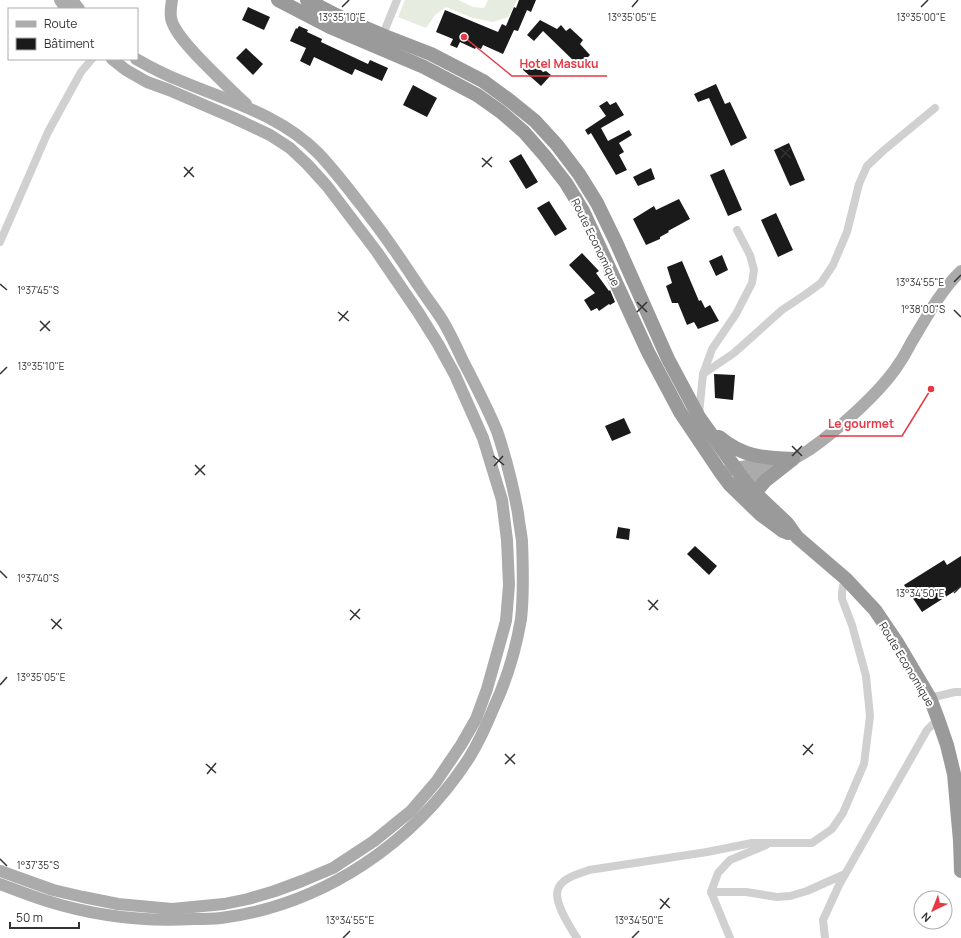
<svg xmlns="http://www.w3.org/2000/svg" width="961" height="938" viewBox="0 0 961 938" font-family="Manrope,sans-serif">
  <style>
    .green { fill: #e6ecdf }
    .building { fill: #1a1a1a }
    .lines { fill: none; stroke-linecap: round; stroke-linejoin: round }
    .street { stroke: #d0d0d0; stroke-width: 8 }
    .primary { stroke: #ababab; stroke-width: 12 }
    .highway { stroke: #9a9a9a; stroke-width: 14 }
    .ticks { fill: none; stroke: #333; stroke-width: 1.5 }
    .labels { text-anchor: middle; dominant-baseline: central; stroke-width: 4; stroke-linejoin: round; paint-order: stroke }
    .street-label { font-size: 11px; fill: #333; stroke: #fff }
    .ticks-label { font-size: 10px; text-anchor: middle; fill: #333; stroke: #fff; stroke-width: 4; stroke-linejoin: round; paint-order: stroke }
    .leader { fill: none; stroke: #e63946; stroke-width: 1.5 }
    .callout-dot { fill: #e63946; stroke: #fff; stroke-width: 1.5 }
    .callout-label { font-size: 12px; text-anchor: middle; font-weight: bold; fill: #e63946; stroke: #fff; stroke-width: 4; stroke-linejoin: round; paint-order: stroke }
  </style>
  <rect width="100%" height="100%" fill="#fff"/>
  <!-- green -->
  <polygon class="green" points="405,0 458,0 473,7 484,8 488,0 517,0 508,17 493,22 473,18 446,7 435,15 426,28 398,17"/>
  <!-- building -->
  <g class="building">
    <polygon points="519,0 536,0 531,12 527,10 518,31 514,30 503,54 483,45 481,49 476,47 475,49 460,42 457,48 450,45 453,39 436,32 445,10 498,32 502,24 506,26 514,7 516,8"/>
    <polygon points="248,7 270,17 264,30 242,20"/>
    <polygon points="540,20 557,29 561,25 566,31 570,28 583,40 580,44 590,55 579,66 543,31 534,41 527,35"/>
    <polygon points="299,26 308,30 307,32 322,39 321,42 368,64 370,60 388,68 382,81 355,69 352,75 314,57 310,66 300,61 306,48 290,41 296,28 297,29"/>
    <polygon points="246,48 263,64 253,75 236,58"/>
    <polygon points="531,60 543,72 546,71 551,75 541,86 522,69"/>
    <polygon points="716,84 725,104 730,102 747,138 731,146 709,98 698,102 694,94"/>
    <polygon points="413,85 437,98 427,117 403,105"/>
    <polygon points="607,101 610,105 616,102 624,115 601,128 608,141 629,130 632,135 619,143 624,152 619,155 627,170 616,175 591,133 588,135 585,130 606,116 599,106"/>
    <polygon points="789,143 805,180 790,186 774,150"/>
    <polygon points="521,154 538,182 526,189 509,161"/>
    <polygon points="651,168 655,179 638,186 633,177"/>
    <polygon points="724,169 742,210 728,216 710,175"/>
    <polygon points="679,199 690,219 668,231 669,232 660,237 660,239 646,245 633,219 654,206 656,210"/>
    <polygon points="549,201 567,229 555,236 537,208"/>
    <polygon points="776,213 793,250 778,257 761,220"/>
    <polygon points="582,253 599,271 596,273 609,291 610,290 615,302 610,305 609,304 599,311 597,308 591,311 584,300 595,293 569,265"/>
    <polygon points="722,255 728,270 716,276 709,261"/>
    <polygon points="682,261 699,301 701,300 705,308 710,305 719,321 698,329 694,322 687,325 678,303 672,303 666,286 672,283 667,267"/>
    <polygon points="714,374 735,375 733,400 715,398"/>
    <polygon points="624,418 631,433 612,441 605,426"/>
    <polygon points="618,527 630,529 629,540 616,538"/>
    <polygon points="695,546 717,566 709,575 687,554"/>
    <polygon points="961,556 961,587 922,612 904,585 944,560 947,565"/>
  </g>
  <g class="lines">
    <!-- street -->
    <g class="street">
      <polyline points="381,39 397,0"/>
      <polyline points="0,242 48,132 81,72 92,59"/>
      <polyline points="703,374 734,353 782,310 806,294 821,283 833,265 847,232 859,184 867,166 883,151 935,108"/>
      <polyline points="699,414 703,374 712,349 736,314 752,283 754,270 750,255 737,230"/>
      <polyline points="930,698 955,692 961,692"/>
      <polyline points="711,892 746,892 777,897 790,896 807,891 845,874"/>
      <path d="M577 938C570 927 551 899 559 887 564 877 579 874 589 870L707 852 752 843H812L832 829 843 813 864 764 870 716 866 676 852 625 842 599V593L843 586 846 579"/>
      <polyline points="730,938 711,892 718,873 730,860 766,845"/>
      <polyline points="825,938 823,920 839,885 927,730 938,719"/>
    </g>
    <!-- primary -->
    <g class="primary">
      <polyline points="60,0 66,9"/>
      <polyline points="72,0 79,9"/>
      <path d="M172 0C171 6 170 12 171 18 174 35 203 62 215 74 225 84 235 94 246 104"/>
      <polyline points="721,473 736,468 774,461"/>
      <path d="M737 482C762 474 787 464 809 450 826 438 843 424 858 410 874 395 889 380 900 362 905 355 909 346 914 338 927 316 942 289 961 271"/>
      <polyline points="0,871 53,890 83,897 118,904 172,909 224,904 248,899 275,891 302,881 333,868 374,841 411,811 436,782 461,745 476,719 487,689 506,621 509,585 507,540 502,500 483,438 455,375 438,344 418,312 377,252 327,186 307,164 290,148 270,135 234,118 169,90 147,82 126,70 112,59"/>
      <path d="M0 884C16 890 31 896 47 901 95 916 143 922 193 919 203 919 212 919 221 918 323 905 414 843 469 758 479 742 487 724 494 707 507 679 516 649 521 619 524 594 523 567 522 541 521 532 519 523 518 513 513 486 506 458 497 431 487 407 475 384 463 361 457 348 451 335 444 323 437 311 428 300 420 288 404 264 389 241 371 218 354 196 337 173 318 153 281 115 228 101 181 81 165 75 150 67 136 59"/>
    </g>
    <!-- highway -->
    <g class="highway">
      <polyline points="278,0 330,27 424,67 477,95 501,112 524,132 545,156 566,183 583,211 648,352 680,412 721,473 730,485 760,514 783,531 788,533"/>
      <polyline points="307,0 338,16 382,35 431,54 483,81 509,100 535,121 557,145 579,174 597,203 616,242 668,359 699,417 744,480 755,493 787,523 797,537 846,579 875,610 898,644 930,698 938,719 947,745 954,774 960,841 961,871"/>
      <path d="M719 437C743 457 763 458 793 459"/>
      <polyline points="755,493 765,481 793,459"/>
    </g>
  </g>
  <!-- ticks -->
  <path class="ticks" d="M342 7 349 0M632 7 638 0M921 7 928 0M780 148 791 158M482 158 492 167M781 158 790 148M184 167 194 177M482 167 492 157M184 177 193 167M954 282 961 275M0 284 7 290M637 302 647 312M954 310 961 317M338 312 349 321M637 312 647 302M40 321 50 331M339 321 348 311M40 331 50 321M0 374 7 367M792 446 802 456M493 456 504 465M792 456 802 446M195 465 205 475M494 466 503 456M195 475 205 465M0 571 7 578M954 593 961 586M648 600 658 610M350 610 360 619M649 610 658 600M51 619 62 629M350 620 360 609M52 629 61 619M0 685 7 677M803 745 813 754M505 754 515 764M803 755 813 744M206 764 216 773M505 764 515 754M207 774 216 763M0 859 7 866M660 899 670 908M660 909 669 898M343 938 350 931M632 938 639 931"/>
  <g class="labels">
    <!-- street labels -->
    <g class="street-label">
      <text transform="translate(596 242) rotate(64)">Route Economique</text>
      <text transform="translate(907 664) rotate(59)">Route Economique</text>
    </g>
  </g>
  <g class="ticks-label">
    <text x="342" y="21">13°35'10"E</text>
    <text x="632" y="21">13°35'05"E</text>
    <text x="921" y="21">13°35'00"E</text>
    <text x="920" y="286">13°34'55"E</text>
    <text x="38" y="294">1°37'45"S</text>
    <text x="923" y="313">1°38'00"S</text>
    <text x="41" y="370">13°35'10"E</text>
    <text x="38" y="582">1°37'40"S</text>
    <text x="920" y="597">13°34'50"E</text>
    <text x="41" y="681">13°35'05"E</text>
    <text x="38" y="869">1°37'35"S</text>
    <text x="350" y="924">13°34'55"E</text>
    <text x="639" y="924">13°34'50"E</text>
  </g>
  <!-- callouts -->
  <path class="leader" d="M464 37L512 76H607M931 389L902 436H820"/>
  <g class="callout-dot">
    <circle cx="464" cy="37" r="4"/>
    <circle cx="931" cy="389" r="4"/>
  </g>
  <g class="callout-label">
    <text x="559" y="68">Hotel Masuku</text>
    <text x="861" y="428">Le gourmet</text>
  </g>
  <!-- legend -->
  <rect x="8" y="8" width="130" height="52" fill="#ffffff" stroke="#adadad"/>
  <rect x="16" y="21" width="20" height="6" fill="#ababab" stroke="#adadad"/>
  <text x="44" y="28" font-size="12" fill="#333333">Route</text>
  <rect x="16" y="38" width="20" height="12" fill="#1a1a1a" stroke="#adadad"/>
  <text x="44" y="48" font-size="12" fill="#333333">Bâtiment</text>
  <!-- north arrow -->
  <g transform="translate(933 910) rotate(223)"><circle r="19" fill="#ffffff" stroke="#adadad"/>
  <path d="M0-3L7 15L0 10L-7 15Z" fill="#e63946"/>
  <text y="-6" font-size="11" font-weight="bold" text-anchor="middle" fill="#333333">N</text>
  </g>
  <!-- scale -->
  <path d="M10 922v6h69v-6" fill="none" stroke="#333333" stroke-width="2"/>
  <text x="16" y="922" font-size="12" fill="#333333" stroke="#ffffff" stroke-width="3" paint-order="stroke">50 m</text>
</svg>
